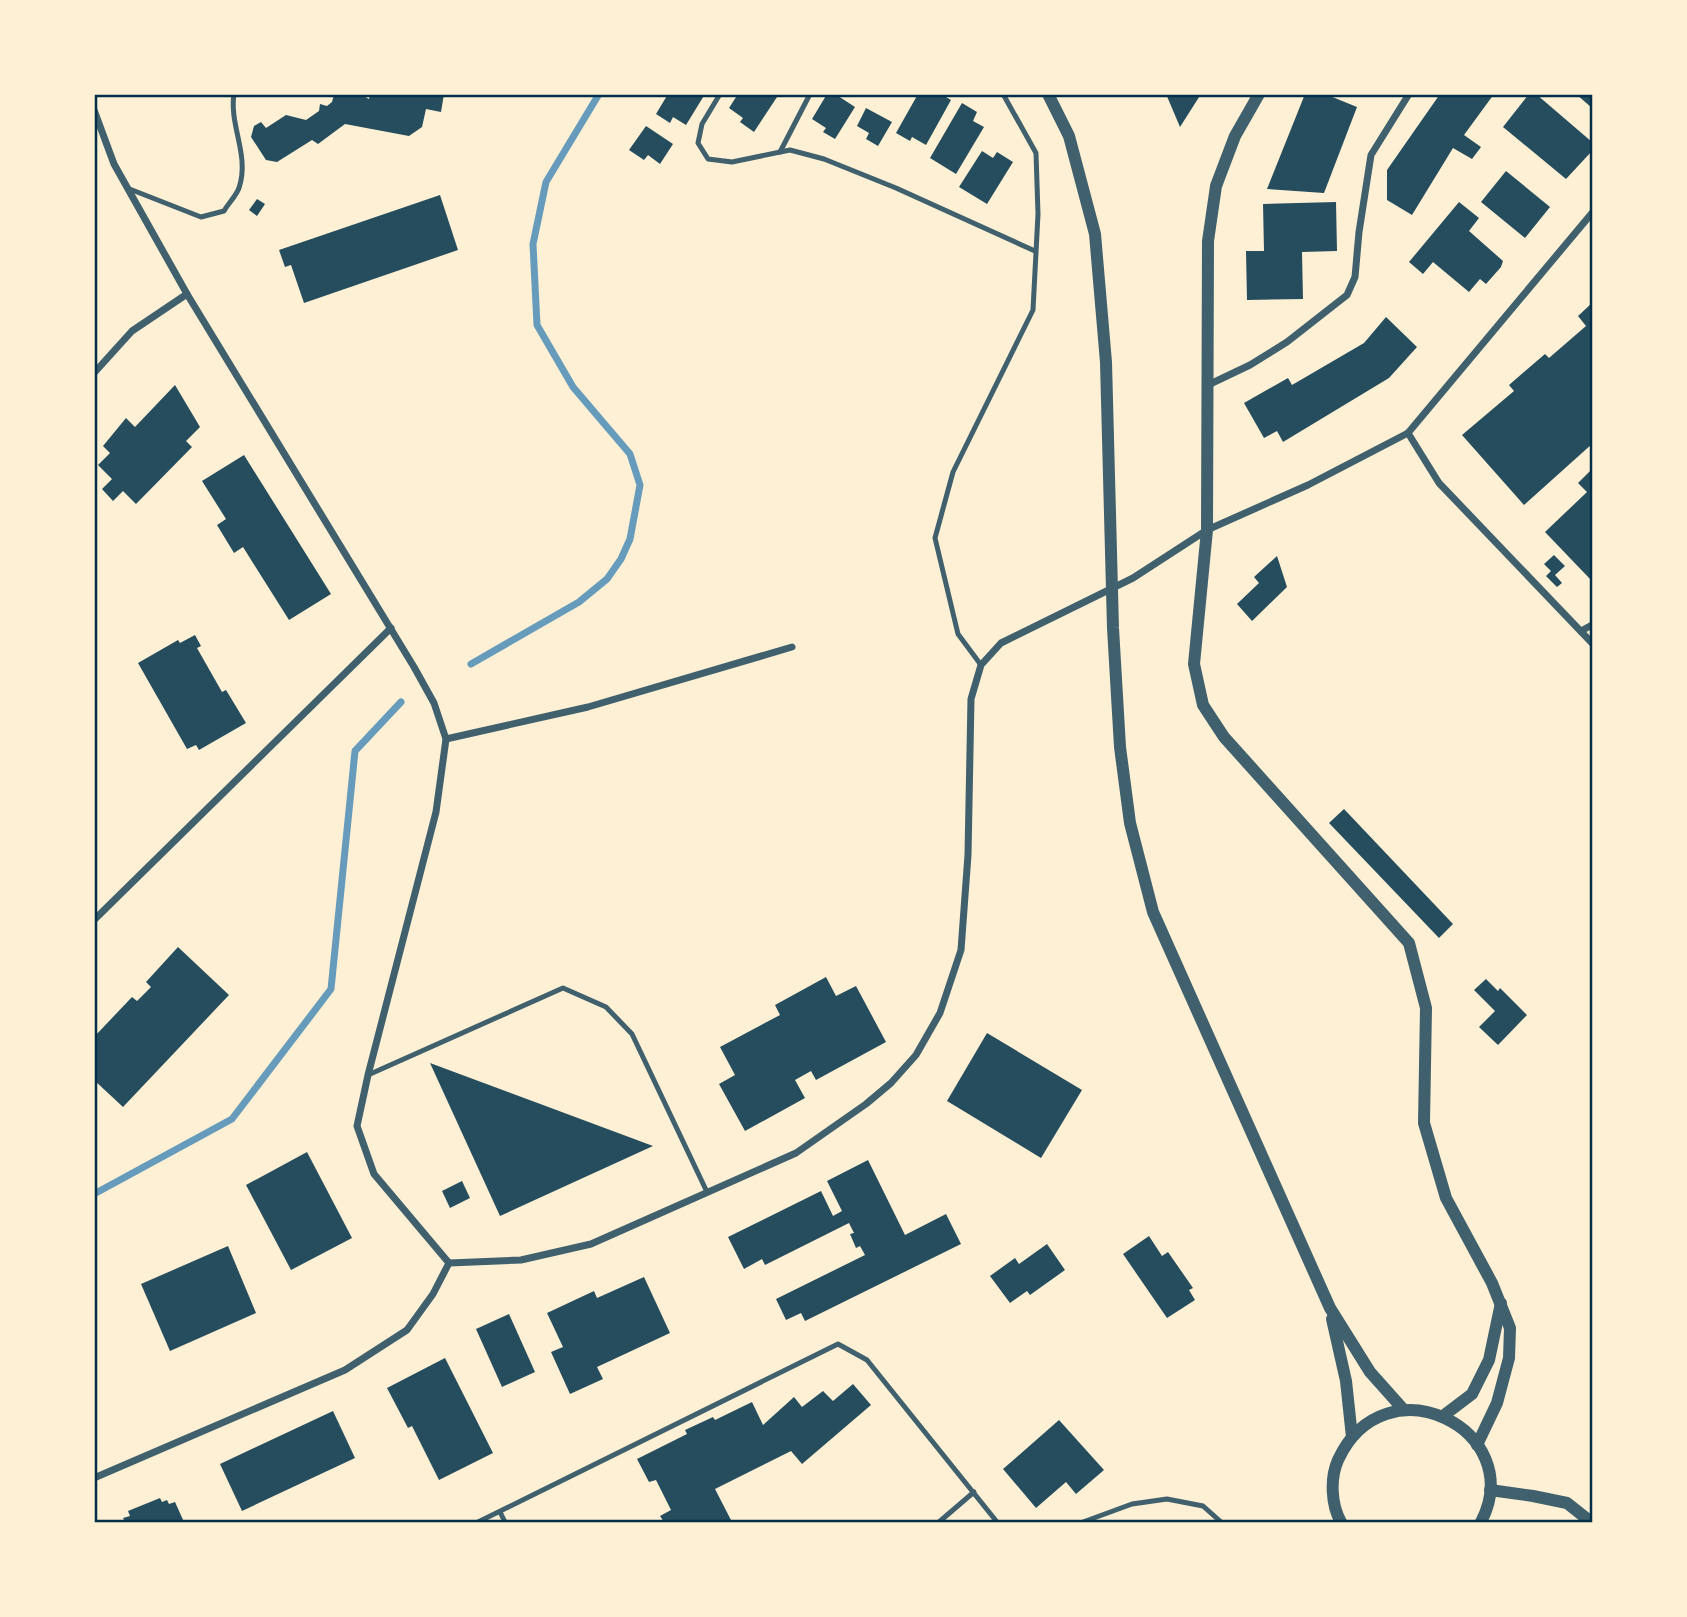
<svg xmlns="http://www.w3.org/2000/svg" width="1687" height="1617" viewBox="0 0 1687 1617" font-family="Overpass,sans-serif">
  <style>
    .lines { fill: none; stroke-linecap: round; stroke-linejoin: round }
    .stream { stroke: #669bbc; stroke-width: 7 }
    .building { fill: #264d5e }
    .service { stroke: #3f606c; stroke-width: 5 }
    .minor { stroke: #3f606c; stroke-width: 7 }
    .tertiary { stroke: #3f606c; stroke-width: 12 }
    .neatline { fill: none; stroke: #003049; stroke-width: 2.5 }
  </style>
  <rect width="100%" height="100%" fill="#fdf0d5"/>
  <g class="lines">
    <!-- stream -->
    <g class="stream">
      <polyline points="471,664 579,602 607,579 621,559 630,539 640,485 630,454 573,387 537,325 533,244 546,182 599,94"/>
      <polyline points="94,1194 232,1119 331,989 355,751 401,702"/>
    </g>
  </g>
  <!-- building -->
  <g class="building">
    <polygon points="334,94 360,94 369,99 370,94 444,94 441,112 426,109 422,127 409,136 345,124 318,144 312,140 277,162 266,160 251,137 254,126 261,122 266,128 286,115 306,120 319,111 320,104 327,106 332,102"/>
    <polygon points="668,94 705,94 686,125 673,117 670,123 656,114"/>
    <polygon points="738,94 779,94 754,132 740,122 743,118 729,108"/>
    <polygon points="827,94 835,94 855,107 835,139 823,132 826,128 812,119"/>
    <polygon points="918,94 941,94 951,100 926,145 912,137 910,141 896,133"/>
    <polygon points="1166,94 1201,94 1180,127"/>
    <polygon points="1305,94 1325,94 1357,107 1324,193 1267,189"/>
    <polygon points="1440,94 1494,94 1464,135 1481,147 1472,159 1453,148 1412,215 1387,200 1387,170"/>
    <polygon points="1529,94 1536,94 1592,142 1592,151 1566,179 1503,127"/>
    <polygon points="1576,94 1592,94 1592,108"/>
    <polygon points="962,103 977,112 973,121 984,127 956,174 930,158"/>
    <polygon points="866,108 892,122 878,146 866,139 869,133 857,126"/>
    <polygon points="646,126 673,144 660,164 648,155 644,160 629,150"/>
    <polygon points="982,151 993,158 997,152 1013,162 987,204 959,187"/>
    <polygon points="1506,171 1550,207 1525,238 1481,202"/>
    <polygon points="440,195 458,250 304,303 291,265 285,267 279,250"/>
    <polygon points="257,199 265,204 257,216 249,210"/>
    <polygon points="1336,202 1337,251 1302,252 1303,299 1247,300 1246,251 1264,251 1263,204"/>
    <polygon points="1459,202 1479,218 1469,231 1503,261 1501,267 1486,284 1480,279 1469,292 1433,262 1423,274 1409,262"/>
    <polygon points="1592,303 1592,444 1524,505 1462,435 1514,391 1509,385 1545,354 1549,358 1586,326 1578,316"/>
    <polygon points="1386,317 1417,347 1389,378 1283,442 1277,431 1264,438 1244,403 1288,378 1292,385 1364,343"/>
    <polygon points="175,385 200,427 186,441 192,447 136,504 123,491 113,501 102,489 112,479 98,465 110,453 103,446 126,418 135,427"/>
    <polygon points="244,455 331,594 289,620 243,547 234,553 217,525 226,519 202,481"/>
    <polygon points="1592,469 1592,579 1591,580 1545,532 1587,492 1578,483"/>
    <polygon points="1554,555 1565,566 1555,575 1562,583 1557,587 1546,576 1551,571 1544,564"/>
    <polygon points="1277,556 1287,587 1252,621 1237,604 1259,583 1254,577"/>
    <polygon points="195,635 201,646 197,648 222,692 226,690 246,723 199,750 196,745 187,749 138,663 178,640 180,643"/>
    <polygon points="1344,809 1453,924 1439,938 1329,823"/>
    <polygon points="178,947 229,995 123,1107 94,1080 94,1037 132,997 137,1001 151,987 146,982"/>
    <polygon points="826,977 836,996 856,986 886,1042 816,1080 811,1071 795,1080 805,1098 745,1131 719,1084 735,1075 720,1047 780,1015 775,1005"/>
    <polygon points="1486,979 1498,991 1500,988 1527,1015 1498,1045 1479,1027 1495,1011 1474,990"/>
    <polygon points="987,1033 1082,1090 1041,1158 947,1101"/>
    <polygon points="430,1063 543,1105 653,1146 500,1216"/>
    <polygon points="307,1152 352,1238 291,1270 246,1185"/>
    <polygon points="868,1160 905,1235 946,1214 961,1244 805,1321 801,1313 786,1320 776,1299 865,1255 860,1246 856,1248 850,1234 854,1233 849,1223 765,1265 762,1259 744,1269 728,1237 821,1191 833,1216 842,1211 827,1181"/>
    <polygon points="462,1181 470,1198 450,1208 442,1191"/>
    <polygon points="1149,1236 1162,1256 1168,1252 1193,1288 1189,1290 1195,1300 1167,1318 1123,1254"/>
    <polygon points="1047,1244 1065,1270 1030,1295 1027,1291 1010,1303 990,1276 1015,1258 1019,1264"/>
    <polygon points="228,1246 256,1313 170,1351 141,1284"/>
    <polygon points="644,1277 670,1333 597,1367 603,1379 570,1394 551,1352 563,1347 547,1313 594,1291 597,1298"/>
    <polygon points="509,1314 535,1372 502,1387 476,1329"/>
    <polygon points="445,1358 493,1453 439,1480 412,1426 408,1428 387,1388"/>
    <polygon points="853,1384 871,1405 802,1464 791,1451 715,1489 732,1522 664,1522 660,1516 671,1510 656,1480 649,1482 637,1459 687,1434 685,1430 713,1417 715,1420 752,1402 763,1425 794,1397 802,1407 823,1391 833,1401"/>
    <polygon points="333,1411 355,1458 242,1511 220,1464"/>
    <polygon points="1059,1420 1104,1470 1076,1494 1066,1482 1036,1508 1003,1469"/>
    <polygon points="160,1498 162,1502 167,1500 169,1504 175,1502 184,1522 125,1522 123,1518 130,1516 128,1511"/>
  </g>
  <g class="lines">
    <!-- service -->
    <g class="service">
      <polyline points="720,94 702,124 698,143 708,159 732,162 790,150 824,159 896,188 1035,251"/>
      <polyline points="780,152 810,94"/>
      <path d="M127 188 201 217 224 211C228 204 236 196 239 188 250 155 229 126 234 94"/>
      <polyline points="981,665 958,634 935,538 953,472 1033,310 1038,214 1036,153 1003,94"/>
      <polyline points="368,1075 563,988 606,1007 632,1034 707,1192"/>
      <polyline points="500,1512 505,1522"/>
      <polyline points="478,1522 838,1344 867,1360 997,1522"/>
      <polyline points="939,1522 974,1492"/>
      <polyline points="1083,1522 1132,1504 1167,1499 1203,1506 1221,1522"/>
    </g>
    <!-- minor -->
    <g class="minor">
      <polyline points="94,110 114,164 187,294 414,667 434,703 446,739 436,812 368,1075 357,1126 374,1174 449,1263"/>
      <polyline points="94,373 132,331 187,294"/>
      <polyline points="1208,385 1250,365 1287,342 1347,295 1355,277 1359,232 1371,155 1409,94"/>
      <polyline points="1408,433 1439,483 1592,643"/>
      <polyline points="1581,631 1592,625"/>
      <polyline points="446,739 588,707 792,647"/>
      <polyline points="94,920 391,628"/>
      <polyline points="449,1263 521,1260 591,1244 796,1153 866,1104 891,1083 916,1055 940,1013 961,950 968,855 971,699 981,665 1001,643 1133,578 1207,530 1308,485 1408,433 1592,213"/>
      <polyline points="94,1478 345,1370 407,1330 433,1294 449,1263"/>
    </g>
    <!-- tertiary -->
    <g class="tertiary">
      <polyline points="1048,94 1069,136 1095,234 1106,362 1113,628 1120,747 1130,823 1153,912 1330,1308 1370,1372 1403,1409"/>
      <polyline points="1259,94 1235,136 1216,186 1208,241 1207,530 1194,664 1203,705 1224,737 1409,943 1426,1008 1424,1123 1446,1198 1492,1283 1510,1328 1509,1358 1497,1403 1477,1445"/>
      <polyline points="1332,1319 1346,1381 1352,1437"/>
      <polyline points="1443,1416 1472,1394 1489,1360 1501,1303"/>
      <polyline points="1490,1490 1533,1496 1567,1503 1591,1522"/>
      <path d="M1341 1522C1331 1505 1330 1478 1338 1460 1385 1358 1529 1430 1481 1522"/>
    </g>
  </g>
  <!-- border -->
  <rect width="1687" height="1617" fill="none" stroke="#fdf0d5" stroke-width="192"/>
  <rect x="96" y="96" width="1495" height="1425" class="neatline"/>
</svg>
